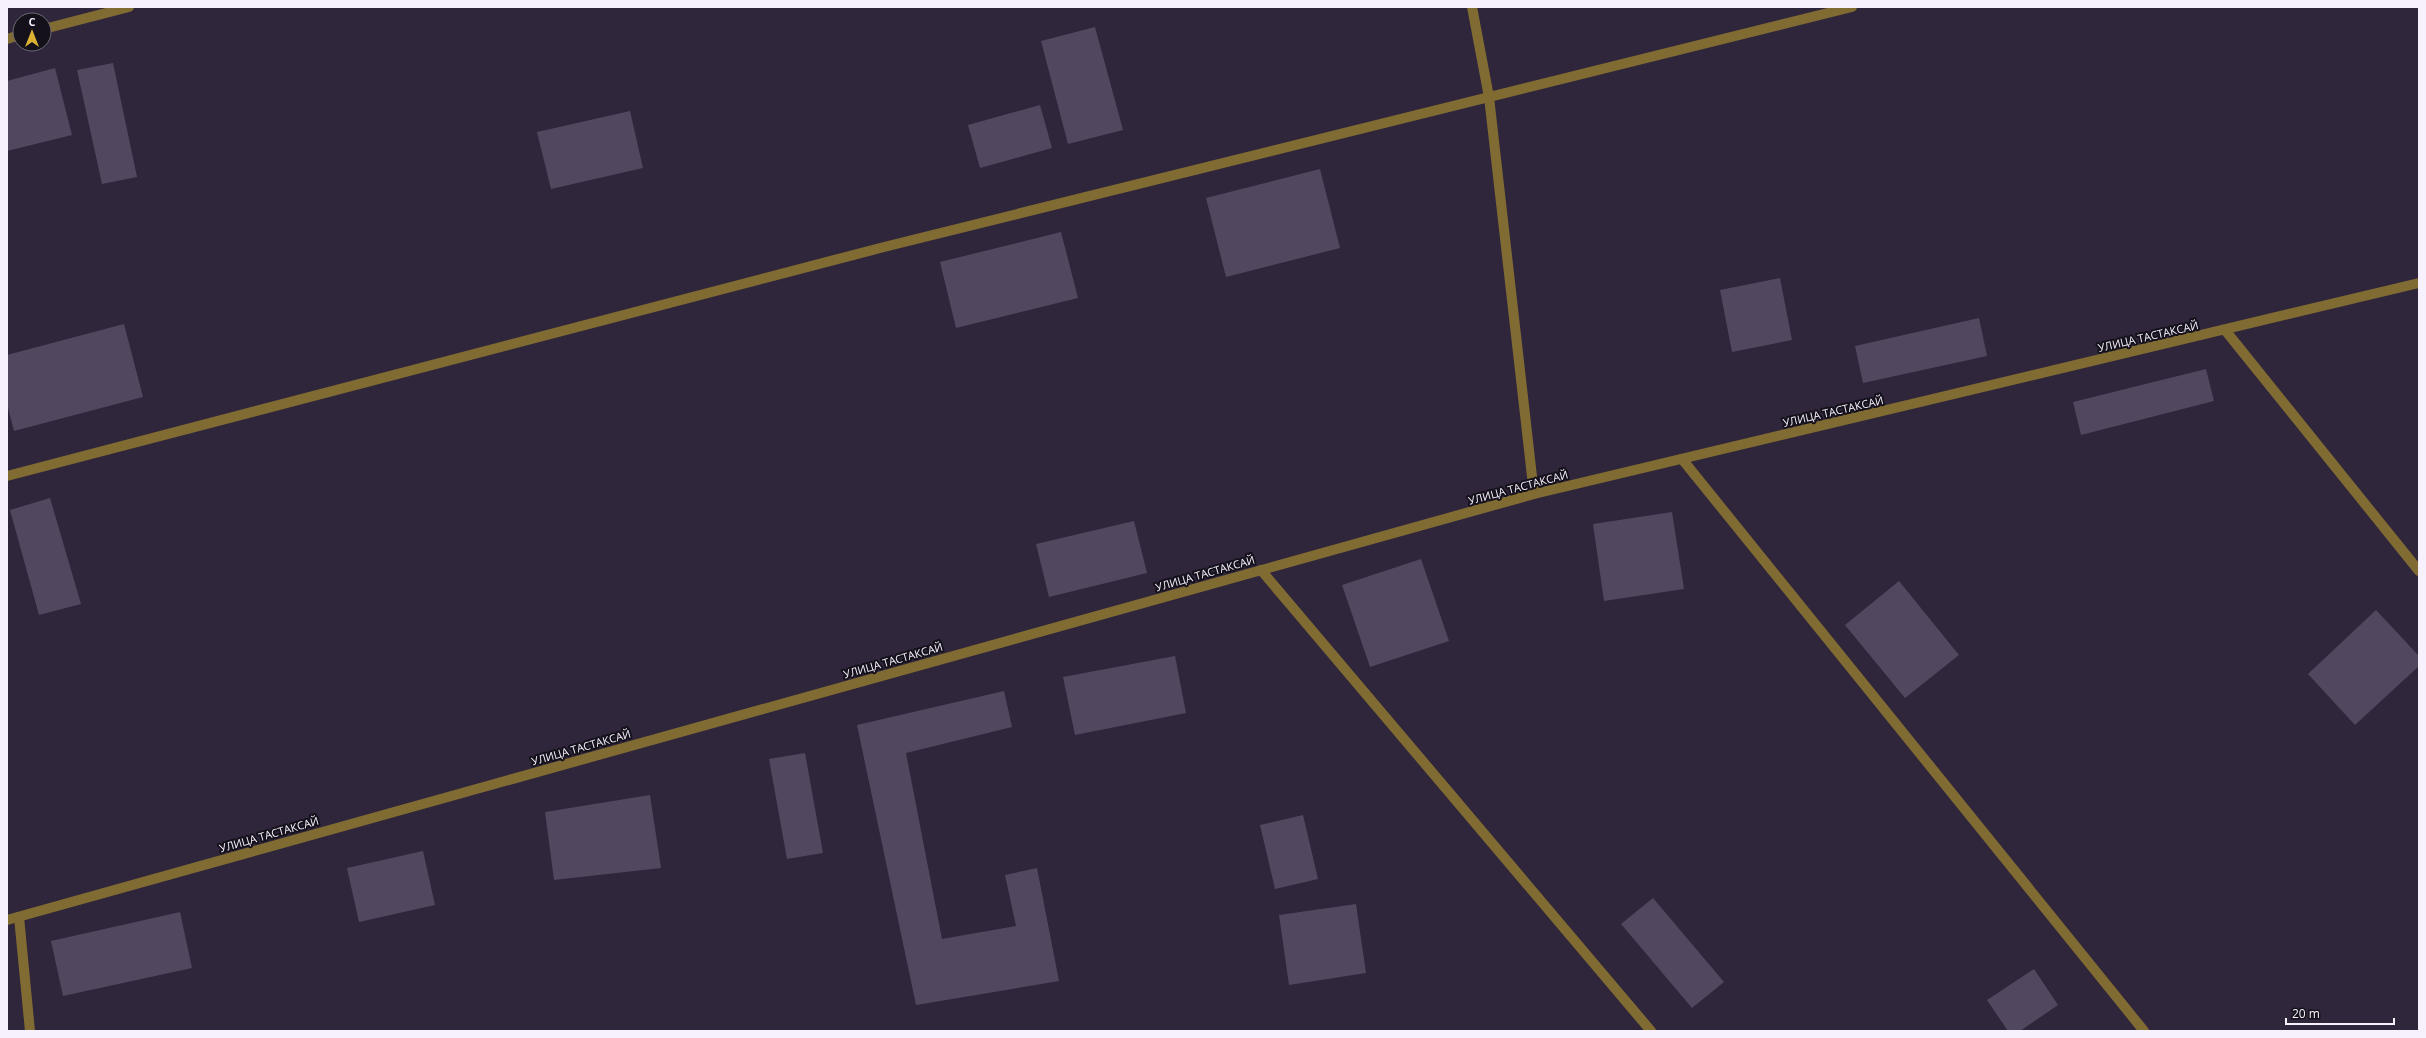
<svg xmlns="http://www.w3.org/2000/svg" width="2426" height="1038" viewBox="0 0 2426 1038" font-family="'Open Sans',sans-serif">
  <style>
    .building { fill: #51485f }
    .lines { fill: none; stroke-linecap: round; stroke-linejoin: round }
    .street { stroke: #806b32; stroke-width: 10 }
    .labels { text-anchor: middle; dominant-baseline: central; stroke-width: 4; stroke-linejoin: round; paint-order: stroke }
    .street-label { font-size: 11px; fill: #f6f1fd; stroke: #15111b }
  </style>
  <rect width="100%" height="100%" fill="#2f263b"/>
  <!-- building -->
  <g class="building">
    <polygon points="1095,27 1123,130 1068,144 1041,41"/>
    <polygon points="113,63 137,177 102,184 77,70"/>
    <polygon points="55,68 72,135 7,151 7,81"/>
    <polygon points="1040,105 1052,148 980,168 968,125"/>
    <polygon points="630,111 643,168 551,189 537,132"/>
    <polygon points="1320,169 1340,248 1226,277 1206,198"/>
    <polygon points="1061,232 1078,298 956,328 940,262"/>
    <polygon points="1780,278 1792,340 1732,352 1720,290"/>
    <polygon points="1979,318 1987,356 1863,383 1855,346"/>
    <polygon points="124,324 143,397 14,431 7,404 7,355"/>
    <polygon points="2206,369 2214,401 2081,435 2073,402"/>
    <polygon points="50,498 81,604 39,615 10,510"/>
    <polygon points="1672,512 1684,589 1604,601 1593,524"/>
    <polygon points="1134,521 1147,573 1049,597 1036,544"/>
    <polygon points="1421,559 1449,641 1370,667 1342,585"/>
    <polygon points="1899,581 1959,655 1905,698 1845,625"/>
    <polygon points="2376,610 2419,656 2419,666 2355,725 2308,674"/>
    <polygon points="1175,656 1186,713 1075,735 1063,677"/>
    <polygon points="1004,691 1012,727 906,753 942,939 1016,926 1005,875 1037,868 1059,981 916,1005 857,725"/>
    <polygon points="805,753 823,853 787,859 769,759"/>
    <polygon points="650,795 661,868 554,880 545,812"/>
    <polygon points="1303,815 1318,879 1275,889 1260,825"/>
    <polygon points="423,851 435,905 359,922 347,868"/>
    <polygon points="1653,898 1724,982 1692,1008 1621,924"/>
    <polygon points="1356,904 1366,973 1289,985 1279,915"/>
    <polygon points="180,912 192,968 63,996 51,941"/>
    <polygon points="2034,969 2058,1005 2020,1031 2008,1031 1987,1000"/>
  </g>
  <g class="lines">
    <!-- street -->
    <g class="street">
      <polyline points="1472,7 1489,97 1534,494"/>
      <polyline points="44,29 129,7"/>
      <polyline points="7,39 20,35"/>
      <polyline points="2225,330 2419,571"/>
      <polyline points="1682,459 2144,1031"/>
      <polyline points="7,476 884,247 1852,7"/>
      <polyline points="1261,570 1651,1031"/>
      <polyline points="19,917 30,1031"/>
      <polyline points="7,920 1534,494 2419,283"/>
    </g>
  </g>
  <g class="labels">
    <!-- street labels -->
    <g class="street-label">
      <text transform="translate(2148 336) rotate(-13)">УЛИЦА ТАСТАКСАЙ</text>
      <text transform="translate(1833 411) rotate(-13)">УЛИЦА ТАСТАКСАЙ</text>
      <text transform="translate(1518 487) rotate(-15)">УЛИЦА ТАСТАКСАЙ</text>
      <text transform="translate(1205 573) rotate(-16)">УЛИЦА ТАСТАКСАЙ</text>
      <text transform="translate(893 660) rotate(-16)">УЛИЦА ТАСТАКСАЙ</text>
      <text transform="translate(581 747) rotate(-16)">УЛИЦА ТАСТАКСАЙ</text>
      <text transform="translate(269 834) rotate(-16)">УЛИЦА ТАСТАКСАЙ</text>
    </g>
  </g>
  <!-- border -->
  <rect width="2426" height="1038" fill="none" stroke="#f6f1fd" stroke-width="16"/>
  <!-- north arrow -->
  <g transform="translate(32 32)"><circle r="19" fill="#15111b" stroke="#6f6b75"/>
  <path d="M0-3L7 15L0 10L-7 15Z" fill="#dbb233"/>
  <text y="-6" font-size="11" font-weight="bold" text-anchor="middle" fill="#f6f1fd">С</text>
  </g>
  <!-- scale -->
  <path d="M2286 1018v6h108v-6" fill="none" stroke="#f6f1fd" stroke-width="2"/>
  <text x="2292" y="1018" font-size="12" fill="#f6f1fd" stroke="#15111b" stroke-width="3" paint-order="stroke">20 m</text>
</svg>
